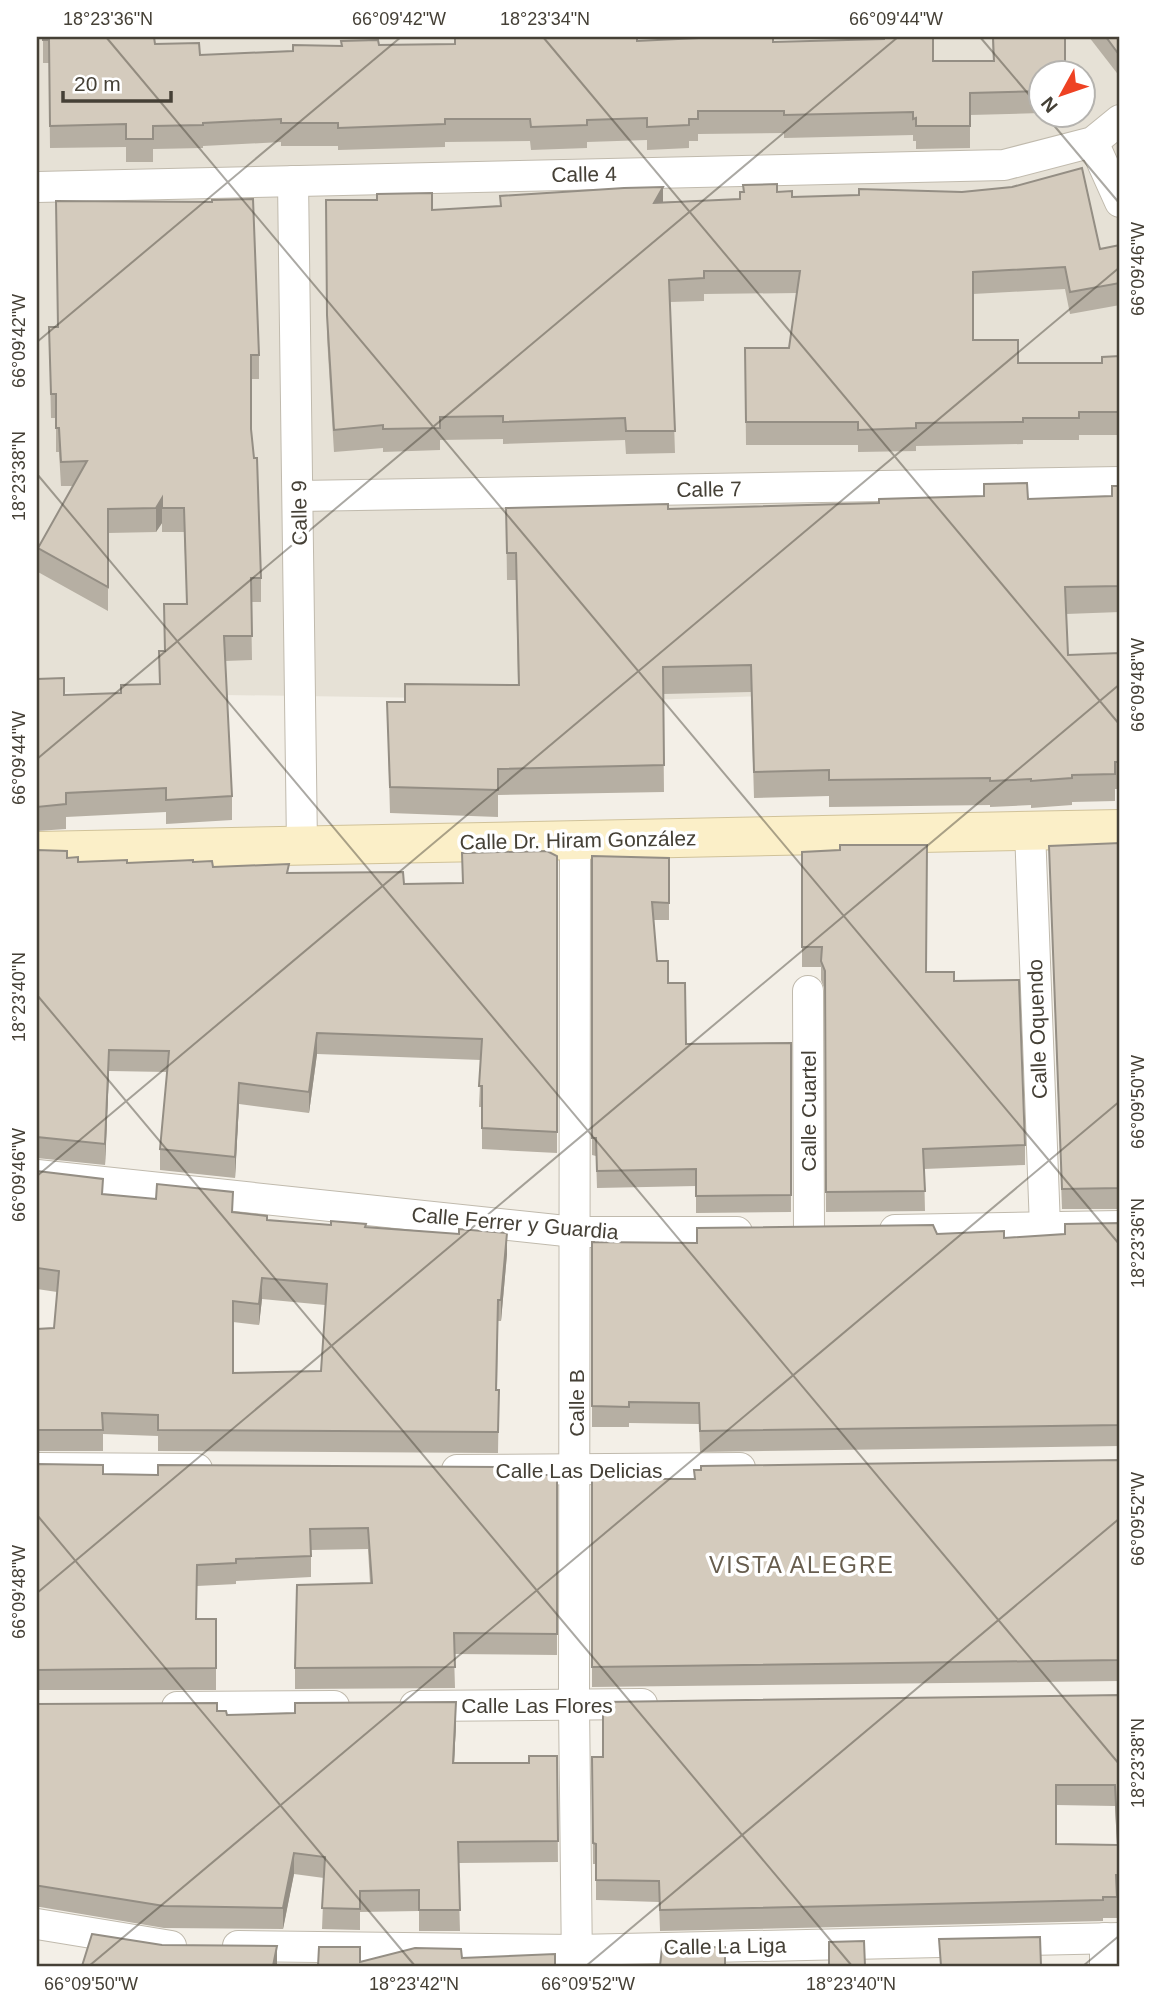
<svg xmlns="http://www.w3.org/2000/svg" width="1157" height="2003" viewBox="0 0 1157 2003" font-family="Helvetica,sans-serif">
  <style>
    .residential { fill: #e6e1d6; fill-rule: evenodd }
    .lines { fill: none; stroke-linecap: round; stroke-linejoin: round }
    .street-casing { stroke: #c0baad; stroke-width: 32 }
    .secondary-casing { stroke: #d0c299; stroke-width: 40 }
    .street { stroke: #fff; stroke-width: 30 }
    .secondary { stroke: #fbefc8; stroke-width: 38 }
    .wall { fill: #b6afa3; fill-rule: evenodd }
    .shaded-wall { fill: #948e84 }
    .building { fill: #d4cbbd; stroke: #948e84; stroke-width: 2; fill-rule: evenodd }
    .ticks { fill: none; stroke: #454036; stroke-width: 2; stroke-opacity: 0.45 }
    .labels { text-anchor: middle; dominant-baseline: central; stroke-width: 7; stroke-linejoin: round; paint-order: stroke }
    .street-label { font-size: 21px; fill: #454036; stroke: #fff }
    .neighbourhood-label { font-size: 23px; letter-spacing: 2px; fill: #675d4e; stroke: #fff }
    .neatline { fill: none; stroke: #454036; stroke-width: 2.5 }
    .ticks-label { font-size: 18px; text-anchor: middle; fill: #454036 }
  </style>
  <rect width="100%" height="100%" fill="#f3efe7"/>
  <!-- residential -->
  <path class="residential" d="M37 37H1120V684L619 701 37 692ZM1042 74H1084V116H1042Z"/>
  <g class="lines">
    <defs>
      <g id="street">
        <polyline points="1093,142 1120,202"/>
        <polyline points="293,181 302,846"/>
        <polyline points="37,187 1004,165 1093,142 1120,120"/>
        <polyline points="299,496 1120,482"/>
        <polyline points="1030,830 1045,1227"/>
        <polyline points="575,840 574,1705 577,1966"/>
        <polyline points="808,991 809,1231"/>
        <polyline points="37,1175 575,1232 737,1232"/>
        <polyline points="895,1230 1120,1226"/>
        <polyline points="37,1468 197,1469"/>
        <polyline points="457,1470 740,1468"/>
        <polyline points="415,1706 642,1704"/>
        <polyline points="177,1707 334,1706"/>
        <polyline points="37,1924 171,1946"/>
        <polyline points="1105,1938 1105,1966"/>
        <polyline points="238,1946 577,1950 1120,1938"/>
      </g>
      <polyline id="secondary" points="37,851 1120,829"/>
    </defs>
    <!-- street casing -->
    <use href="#street" class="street-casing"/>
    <!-- secondary casing -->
    <use href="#secondary" class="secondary-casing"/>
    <!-- street -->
    <use href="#street" class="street"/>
    <!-- secondary -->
    <use href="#secondary" class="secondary"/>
  </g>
  <!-- wall -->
  <g class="wall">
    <polygon points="43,37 155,44 200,55 293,51 342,46 379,45 637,41 773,42 933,61 993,61 992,37 1065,37 1041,74 1041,113 970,115 970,148 916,149 916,141 913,141 913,135 784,138 784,133 698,134 698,141 689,141 689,148 647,150 647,140 587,142 587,148 531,150 530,141 445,142 445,147 338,150 338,146 281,146 281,142 203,146 203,148 153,149 153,162 126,162 126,147 50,148 49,63 43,63"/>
    <polygon points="1089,37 1120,37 1120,77"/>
    <polygon points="777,192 792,197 1100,249 1120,245 1120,305 1070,314 1065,289 973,294 973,340 1018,363 1102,363 1120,356 1120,435 1079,435 1079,440 1023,440 1023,444 916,446 916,451 858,452 858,445 746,445 745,348 789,348 797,293 704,294 704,301 670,302 675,453 626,454 625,440 503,444 503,439 440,440 440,450 383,452 383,448 334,452 327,337 326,200 432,210 740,199"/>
    <polygon points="49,327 259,355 259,379 251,379 251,429 261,578 261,602 251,602 252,660 225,661 232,796 232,820 166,824 166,812 66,817 66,829 37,831 37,679 64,695 121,693 159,684 164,651 187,604 184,532 162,532 162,523 156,532 108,533 108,611 38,572 38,548 73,486 61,486 59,452 56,452 56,418 51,418"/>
    <polygon points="1120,486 1120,612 1066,614 1068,655 1120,653 1120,789 1115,789 1115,801 1072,802 1072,805 1031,808 1031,805 990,807 990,805 829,807 829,796 754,798 751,692 663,694 664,792 498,795 498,817 390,813 387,702 405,702 518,685 516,580 507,580 506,508 668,509 1028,499 1112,496"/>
    <polygon points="1120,843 1120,1209 1062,1209 1049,846"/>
    <polygon points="37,850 67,858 78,862 127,863 193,862 213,867 404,884 462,883 462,853 557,856 557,1153 482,1149 482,1107 479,1107 481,1060 317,1054 309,1113 239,1104 235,1178 160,1170 160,1149 167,1072 109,1071 105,1165 37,1158"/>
    <polygon points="802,852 926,972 954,981 1025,1145 1025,1165 924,1169 925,1211 826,1212 825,991 821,980 821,967 802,967"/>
    <polygon points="592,856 669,858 669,920 653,920 657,961 668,983 686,1044 791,1043 791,1212 696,1213 696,1186 597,1188 596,1156 592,1155"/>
    <path d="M37 1171 103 1194 233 1212 267 1220 366 1227 507 1254 501 1321H498L497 1390H499L498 1453 158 1451V1436L103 1434V1451H37V1329L54 1328 57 1292 37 1289ZM262 1299 325 1305 321 1371 233 1373V1322L259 1325Z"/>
    <polygon points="1120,1223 1120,1446 700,1452 699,1424 629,1423 629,1427 592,1427 592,1242 697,1243 937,1234 1004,1238 1065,1234 1065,1224"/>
    <polygon points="1120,1460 1120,1681 592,1687 592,1479 694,1479 694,1470"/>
    <polygon points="37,1464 103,1474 498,1475 557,1479 557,1655 454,1654 455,1688 295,1689 295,1668 370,1583 368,1549 311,1550 311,1577 236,1581 236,1584 197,1586 196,1619 216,1619 216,1690 37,1690"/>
    <path d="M1120 1695V1896H1117V1918H1103V1921L660 1931 659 1902 596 1900V1864H593L592 1757H603ZM1056 1805 1115 1806 1117 1845 1056 1844Z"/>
    <polygon points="37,1704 217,1711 227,1715 456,1723 454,1763 529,1763 557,1756 558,1862 458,1863 460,1931 419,1931 419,1911 360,1912 360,1930 322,1929 324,1878 294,1874 283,1929 164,1928 40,1907 37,1907"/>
  </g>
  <!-- shaded-wall -->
  <g class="shaded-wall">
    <polygon points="663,187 663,209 654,203"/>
    <polygon points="162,498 162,523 156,532 156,508"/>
    <polygon points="317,1033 317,1054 309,1113 309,1092"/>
    <polygon points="109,1050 109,1071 105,1165 105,1144"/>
    <polygon points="239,1083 239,1104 235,1178 235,1157"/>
    <polygon points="507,1233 507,1254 501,1321 501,1300"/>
    <polygon points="262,1278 262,1299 259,1325 259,1304"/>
    <polygon points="456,1702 456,1723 453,1784 453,1763"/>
    <polygon points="294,1853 294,1874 283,1929 283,1908"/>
    <polygon points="277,1946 277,1964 276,1966 273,1966"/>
  </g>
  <!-- building -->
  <g class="building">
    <polygon points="43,37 154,37 155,44 199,43 200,55 293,51 293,45 342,46 341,41 378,40 379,45 455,44 455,37 637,37 637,41 720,37 773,37 773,42 884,39 884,37 933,37 933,61 994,61 993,37 1065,37 1065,74 1041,74 1041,91 970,93 970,126 916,126 916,118 913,119 913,112 784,115 784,111 698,111 698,119 689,119 689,125 647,127 647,118 587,120 587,125 531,127 530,119 445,119 445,124 338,128 338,123 281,123 281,119 203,123 203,125 153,126 153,139 126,139 126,124 50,126 49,40 43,40"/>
    <polygon points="1106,37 1120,37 1120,56"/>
    <polygon points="1082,168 1100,249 1120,245 1120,283 1070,292 1065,267 973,272 973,340 1018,340 1018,363 1102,363 1102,357 1120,356 1120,412 1079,412 1079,418 1023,418 1023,422 916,423 916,428 858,430 858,422 746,422 745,348 789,348 800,271 704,271 704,278 669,280 675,431 626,431 625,418 503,422 503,416 440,417 440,428 383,429 383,425 334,430 327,315 326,200 377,200 377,194 432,193 432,210 501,206 500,196 624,188 663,187 654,203 740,199 740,192 744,192 743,185 777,184 777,192 792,191 792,197 859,195 859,189 962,192 1012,187"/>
    <polygon points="253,199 259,355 251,355 251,429 254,458 257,458 261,578 251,578 252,636 224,636 232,796 166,800 166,788 66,793 66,804 37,807 37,679 64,678 64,695 121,693 121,685 160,684 159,651 165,651 164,604 187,604 184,508 162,508 162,498 156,508 108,509 108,587 38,548 87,461 61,462 59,428 56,428 56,394 51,394 49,327 58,327 56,201 212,202 212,200"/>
    <polygon points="1027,483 1028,499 1112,496 1112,486 1120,486 1120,586 1065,587 1068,655 1120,653 1120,762 1115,762 1115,774 1072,775 1072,778 1031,781 1031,779 990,781 990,778 829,780 829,770 754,772 751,665 663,667 664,765 498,769 498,790 390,787 387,702 405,702 405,684 519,685 516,553 507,553 506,508 668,504 668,509 879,503 879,499 984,496 984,484"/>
    <polygon points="1120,843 1120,1188 1062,1189 1049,846"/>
    <polygon points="840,845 927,845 926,972 954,972 954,981 1019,980 1025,1145 923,1149 925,1191 826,1192 825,971 821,961 822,947 802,947 802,852 840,850"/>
    <polygon points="37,850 67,851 67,858 78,857 78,862 127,860 127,863 193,860 193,862 212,861 213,867 289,864 287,873 403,872 404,884 463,883 462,853 547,851 557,856 557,1132 482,1128 482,1086 479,1086 482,1039 317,1033 309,1092 239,1083 235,1157 160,1149 169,1051 109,1050 105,1144 37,1137"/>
    <polygon points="592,856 669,858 669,903 652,902 657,961 668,961 668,983 685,983 686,1044 791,1043 791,1195 696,1196 696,1169 597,1171 596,1138 592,1138"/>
    <path d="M37 1171 103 1179 102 1194 156 1199 157 1184 233 1192 232 1212 267 1216V1220L331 1225V1221L366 1224 365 1227 459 1234V1229L507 1233 501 1300H498L496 1390H499L498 1432 158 1430V1415L102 1413 103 1430H37V1329L54 1328 59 1271 37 1268ZM262 1278 327 1284 321 1371 233 1373V1301L259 1304Z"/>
    <polygon points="1120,1223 1120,1425 700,1431 699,1403 629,1402 629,1407 592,1406 592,1242 697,1243 697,1228 933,1225 937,1234 1004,1231 1004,1238 1065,1234 1065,1224"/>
    <polygon points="1120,1460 1120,1660 592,1667 592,1479 695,1479 694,1470 701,1470 701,1466"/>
    <polygon points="37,1464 103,1465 103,1474 158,1475 158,1465 498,1467 498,1475 552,1475 552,1479 557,1479 557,1634 454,1633 455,1667 295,1668 297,1585 372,1583 368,1528 310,1529 311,1556 236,1559 236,1563 197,1565 196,1619 216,1619 216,1668 37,1670"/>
    <path d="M1120 1695V1875H1116L1117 1897H1103V1900L660 1910 659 1881 596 1880V1844L593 1843 592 1757H603V1702ZM1056 1785H1115L1118 1845 1056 1844Z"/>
    <polygon points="456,1702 453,1763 529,1763 529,1756 557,1756 558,1841 458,1842 460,1910 419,1910 419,1890 360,1891 360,1909 322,1908 325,1857 294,1853 283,1908 164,1906 40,1886 37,1886 37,1704 217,1703 217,1711 226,1711 227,1715 295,1713 295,1703"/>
    <polygon points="92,1934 162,1945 277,1946 273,1966 82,1966"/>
    <polygon points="1040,1937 1041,1966 921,1966 941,1966 939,1939"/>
    <polygon points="864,1941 865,1966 829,1966 829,1942"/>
    <polygon points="319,1947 360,1947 360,1962 415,1948 461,1949 462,1958 555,1954 555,1966 318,1966"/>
    <polygon points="725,1947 725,1966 660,1966 662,1948"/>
  </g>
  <!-- ticks -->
  <path class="ticks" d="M106 37 1120 1245M543 37 1120 725M980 37 1042 110M1046 116 1120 204M37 342 401 37M37 474 1120 1765M37 759 898 37M37 995 852 1966M37 1176 1120 267M37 1515 415 1966M37 1593 1120 684M89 1966 1120 1101M586 1966 1120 1518M1083 1966 1120 1935"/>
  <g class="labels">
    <!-- street labels -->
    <g class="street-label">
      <text transform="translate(584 174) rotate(-1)">Calle 4</text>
      <text transform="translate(709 489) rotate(-1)">Calle 7</text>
      <text transform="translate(299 513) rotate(-91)">Calle 9</text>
      <text transform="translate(578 840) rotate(-1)">Calle Dr. Hiram González</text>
      <text transform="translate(1037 1029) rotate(-92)">Calle Oquendo</text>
      <text transform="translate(808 1111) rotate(-90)">Calle Cuartel</text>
      <text transform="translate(515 1223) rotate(5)">Calle Ferrer y Guardia</text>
      <text transform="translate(576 1403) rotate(-90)">Calle B</text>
      <text x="579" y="1470">Calle Las Delicias</text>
      <text x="537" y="1705">Calle Las Flores</text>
      <text transform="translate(725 1946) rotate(-1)">Calle La Liga</text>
    </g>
    <!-- neighbourhood labels -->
    <g class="neighbourhood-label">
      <text x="802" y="1565">VISTA ALEGRE</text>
    </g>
  </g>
  <!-- border -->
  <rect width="1157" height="2003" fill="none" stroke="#ffffff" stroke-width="77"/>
  <!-- north arrow -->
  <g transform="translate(1062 94) rotate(230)"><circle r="33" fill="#ffffff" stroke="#b5b3af" stroke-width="2"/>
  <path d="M0-5L12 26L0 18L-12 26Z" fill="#ee4223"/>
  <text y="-10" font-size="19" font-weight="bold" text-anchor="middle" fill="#454036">N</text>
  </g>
  <!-- scale -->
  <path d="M63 91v10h108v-10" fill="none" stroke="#454036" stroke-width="3.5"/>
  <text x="74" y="91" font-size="21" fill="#454036" stroke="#ffffff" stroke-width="5" paint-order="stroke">20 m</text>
  <rect x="38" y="38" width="1080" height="1927" class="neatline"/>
  <g class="ticks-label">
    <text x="108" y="25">18°23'36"N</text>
    <text x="399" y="25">66°09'42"W</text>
    <text x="545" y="25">18°23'34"N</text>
    <text x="896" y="25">66°09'44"W</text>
    <text transform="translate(1138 269) rotate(-90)" y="6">66°09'46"W</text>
    <text transform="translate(19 341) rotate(-90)" y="6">66°09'42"W</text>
    <text transform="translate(19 476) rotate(-90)" y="6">18°23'38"N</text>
    <text transform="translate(1138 685) rotate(-90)" y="6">66°09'48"W</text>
    <text transform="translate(19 758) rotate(-90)" y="6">66°09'44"W</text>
    <text transform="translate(19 997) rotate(-90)" y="6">18°23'40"N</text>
    <text transform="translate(1138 1102) rotate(-90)" y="6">66°09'50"W</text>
    <text transform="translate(19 1175) rotate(-90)" y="6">66°09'46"W</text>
    <text transform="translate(1138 1243) rotate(-90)" y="6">18°23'36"N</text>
    <text transform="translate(1138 1519) rotate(-90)" y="6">66°09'52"W</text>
    <text transform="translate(19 1592) rotate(-90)" y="6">66°09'48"W</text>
    <text transform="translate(1138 1763) rotate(-90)" y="6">18°23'38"N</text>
    <text x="91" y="1990">66°09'50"W</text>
    <text x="414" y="1990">18°23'42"N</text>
    <text x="588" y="1990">66°09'52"W</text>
    <text x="851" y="1990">18°23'40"N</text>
  </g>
</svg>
